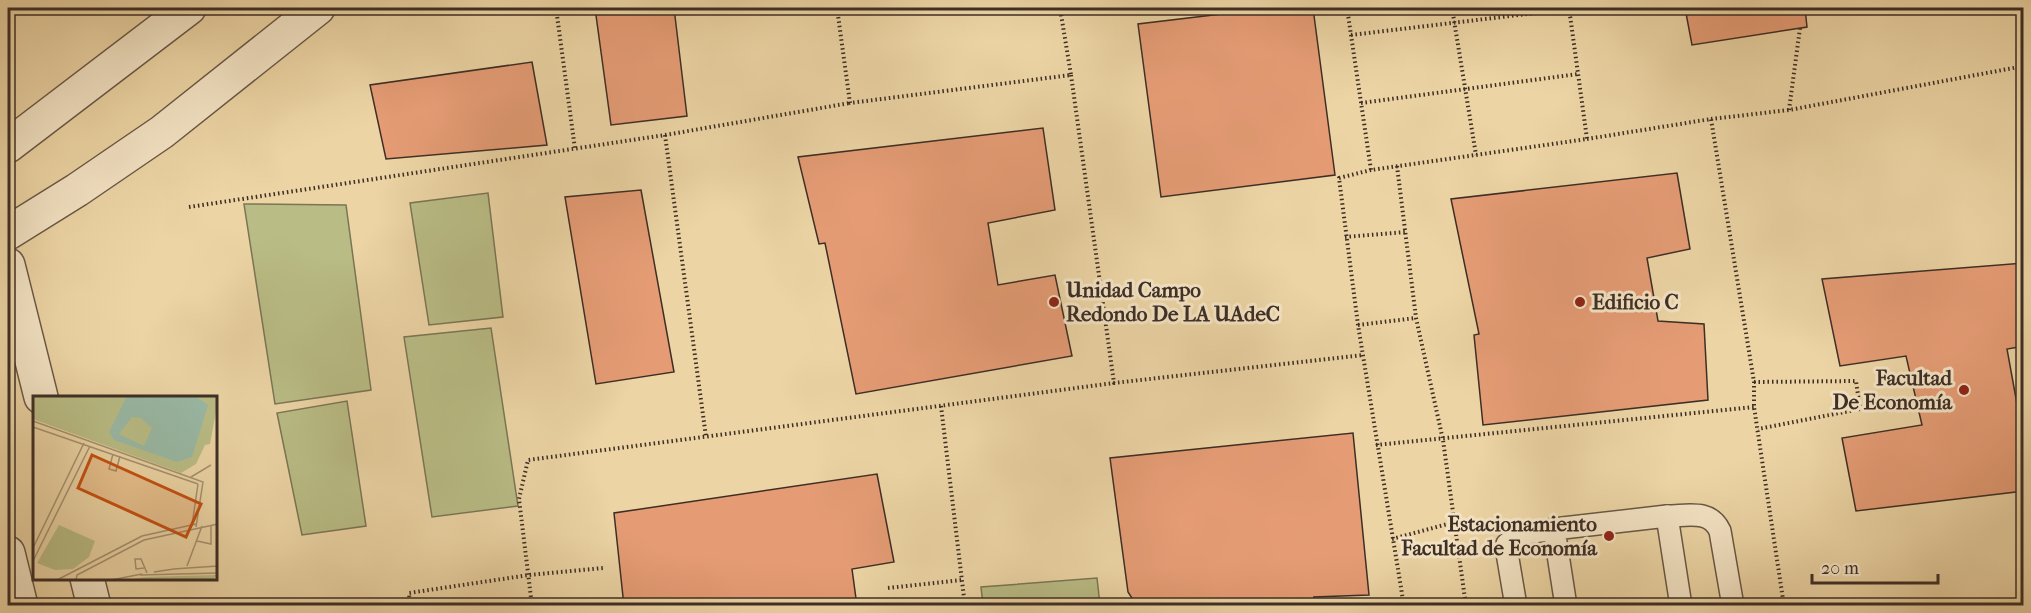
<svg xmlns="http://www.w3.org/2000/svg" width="2031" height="613" viewBox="0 0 2031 613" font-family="'IM FELL French Canon',serif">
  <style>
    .green { fill: #b9bc85; stroke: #7b7556; stroke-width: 1.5 }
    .building { fill: #e59c75; stroke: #3d2e26; stroke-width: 1.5 }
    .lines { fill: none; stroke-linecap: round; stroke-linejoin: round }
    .service-casing { stroke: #695846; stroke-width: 24 }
    .minor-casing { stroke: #695846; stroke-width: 36 }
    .path { stroke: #3d2e26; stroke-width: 4; stroke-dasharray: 1.5 3; stroke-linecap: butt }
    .service { stroke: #f3e3c4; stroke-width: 21 }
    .minor { stroke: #f3e3c4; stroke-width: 33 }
    .poi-dot { fill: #8f2418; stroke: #f3e3c4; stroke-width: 2 }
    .labels { text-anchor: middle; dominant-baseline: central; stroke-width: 6; stroke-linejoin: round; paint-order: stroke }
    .poi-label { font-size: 21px; font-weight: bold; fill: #3d2e26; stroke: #f3e3c4; text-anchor: start }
    .inset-road { fill: none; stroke: #a69272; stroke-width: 1.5 }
    .view { fill: #c65011; fill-opacity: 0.15; stroke: #c65011; stroke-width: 3 }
    .inset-edge { fill: none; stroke: #3d2e26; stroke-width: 3 }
  </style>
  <rect width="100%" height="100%" fill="#ecd4a4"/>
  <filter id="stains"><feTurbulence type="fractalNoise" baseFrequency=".00333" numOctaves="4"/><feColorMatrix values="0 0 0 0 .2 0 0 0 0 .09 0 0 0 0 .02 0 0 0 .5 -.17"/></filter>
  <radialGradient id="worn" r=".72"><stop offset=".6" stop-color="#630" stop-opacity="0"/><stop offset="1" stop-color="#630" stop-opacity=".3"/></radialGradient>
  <!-- green -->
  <g class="green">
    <polygon points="488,193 503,317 429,325 410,203"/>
    <polygon points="244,204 346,205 371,390 275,404"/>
    <polygon points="491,328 518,506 432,517 404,337"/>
    <polygon points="347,401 366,526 302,535 277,413"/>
    <polygon points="1097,578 1100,605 983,605 981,587"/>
  </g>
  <!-- building -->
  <g class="building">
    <polygon points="595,8 674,8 687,116 611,125"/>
    <polygon points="1272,8 1313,8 1335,175 1161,197 1138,24"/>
    <polygon points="1685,8 1805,8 1807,27 1692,45"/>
    <polygon points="532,62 547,145 386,159 370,85"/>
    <polygon points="1043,128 1055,210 988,223 998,285 1055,275 1072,356 856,394 825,243 819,244 798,157"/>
    <polygon points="1677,173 1690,249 1647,258 1658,321 1704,324 1708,400 1483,425 1474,335 1479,334 1451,199"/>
    <polygon points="641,190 674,372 596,384 565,197"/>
    <polygon points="2024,263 2024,346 2007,349 2019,415 2024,415 2024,491 1856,511 1842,438 1922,425 1906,356 1840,366 1822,279"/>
    <polygon points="1353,433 1369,595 1314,597 1316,606 1137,606 1128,592 1110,458"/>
    <polygon points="877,474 894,562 852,569 857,606 624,606 614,513"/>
  </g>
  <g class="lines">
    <defs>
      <g id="service">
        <path d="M1667 516C1688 516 1710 509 1720 531L1733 606"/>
        <polyline points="1516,606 1507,553 1507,544 1520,534 1554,529"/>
        <polyline points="1566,606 1554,529 1667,516 1681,606"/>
      </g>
      <g id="minor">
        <polyline points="8,146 189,8"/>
        <polyline points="8,233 77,190 162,132 318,8"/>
        <polyline points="8,265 41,397"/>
        <polyline points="8,553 21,606"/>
        <polyline points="87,578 94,606"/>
      </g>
    </defs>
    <!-- service casing -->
    <use href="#service" class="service-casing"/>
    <!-- minor casing -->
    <use href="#minor" class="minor-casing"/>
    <!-- path -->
    <g class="path">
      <polyline points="556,8 575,149"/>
      <polyline points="837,8 850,103 1071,75 1060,8"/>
      <polyline points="1347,8 1371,170 1587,139 1569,8"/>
      <polyline points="1452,8 1476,155"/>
      <polyline points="1351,35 1569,9"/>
      <polyline points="1071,75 1114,383 1363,355"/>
      <polyline points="1361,103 1578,74"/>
      <polyline points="1789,110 1800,28"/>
      <polyline points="1711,119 1789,110 2024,66"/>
      <polyline points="665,135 706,437"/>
      <polyline points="1587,139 1711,119 1754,382 1754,407 1784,606"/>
      <polyline points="1397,166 1416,318 1443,440 1466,606"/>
      <polyline points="1371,170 1339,178 1358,325 1404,606"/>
      <polyline points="189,207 665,135 850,103"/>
      <polyline points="1345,237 1405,232"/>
      <polyline points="1358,325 1416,318"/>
      <polyline points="1754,382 1856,381 1860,409 1758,429"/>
      <polyline points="941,406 965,606"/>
      <polyline points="1376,445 1754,407"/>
      <polyline points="1392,539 1455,522"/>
      <polyline points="888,588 962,580"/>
      <polyline points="410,606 409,593 529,575 603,568"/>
      <polyline points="532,606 519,499 528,460 1114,383"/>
    </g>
    <!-- service -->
    <use href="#service" class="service"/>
    <!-- minor -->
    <use href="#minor" class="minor"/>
  </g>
  <!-- markers -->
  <g class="poi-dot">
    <circle cx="1054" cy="302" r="6"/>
    <circle cx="1580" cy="302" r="6"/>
    <circle cx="1964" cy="390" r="6"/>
    <circle cx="1609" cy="536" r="6"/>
  </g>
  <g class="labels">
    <!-- poi labels -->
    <g class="poi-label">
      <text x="1066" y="290">Unidad Campo<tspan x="1066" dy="24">Redondo De LA UAdeC</tspan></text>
      <text x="1592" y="302">Edificio C</text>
      <text x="1952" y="378" text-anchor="end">Facultad<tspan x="1952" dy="24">De Economía</tspan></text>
      <text x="1597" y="524" text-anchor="end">Estacionamiento<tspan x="1597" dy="24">Facultad de Economía</tspan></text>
    </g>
  </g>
  <!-- overview -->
  <g transform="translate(33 396)">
    <rect width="184" height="184" fill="#ecd4a4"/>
    <path d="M26 129 62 145 56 161 40 173 22 174 4 167Z" fill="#b9bc85"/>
    <path d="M0 0H184L185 5 177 48 172 49 163 68 148 77 0 23ZM184 179 179 184H94L112 181Z" fill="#b9bc85"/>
    <path d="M94 0H162L175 9 159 61 144 66 81 44 76 36ZM99 21 108 22 119 32 111 50 86 38Z" fill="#99b8a4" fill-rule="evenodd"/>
    <path class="inset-road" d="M0 25 170 86 163 131M0 31 165 88M80 58 76 73 83 75 87 60M158 81 178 69M159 129 165 88M164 145 178 148V129M0 152 51 47M0 165 57 50M154 170 169 130M111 172 103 173 102 163H108L114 177M140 173 185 170M121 176 141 173M107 179 185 177M24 184 109 140 163 128M43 184 44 179 111 144 185 128M78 184 109 178"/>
    <path class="view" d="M59 59 168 108 153 141 45 92Z"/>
    <rect width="184" height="184" class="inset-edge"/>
  </g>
  <!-- margin -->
  <rect width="2031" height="613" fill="none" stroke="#ecd4a4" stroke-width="30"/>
  <rect x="9" y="9" width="2013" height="595" fill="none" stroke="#3d2e26" stroke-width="3"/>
  <rect x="15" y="15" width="2001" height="583" fill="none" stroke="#3d2e26" stroke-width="1.5"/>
  <!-- scale -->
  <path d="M1812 574v9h126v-9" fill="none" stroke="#3d2e26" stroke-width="3"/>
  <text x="1821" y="574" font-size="18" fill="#3d2e26" stroke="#f3e3c4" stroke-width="4.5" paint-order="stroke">20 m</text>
  <rect width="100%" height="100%" filter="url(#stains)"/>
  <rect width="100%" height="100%" fill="url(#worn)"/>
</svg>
